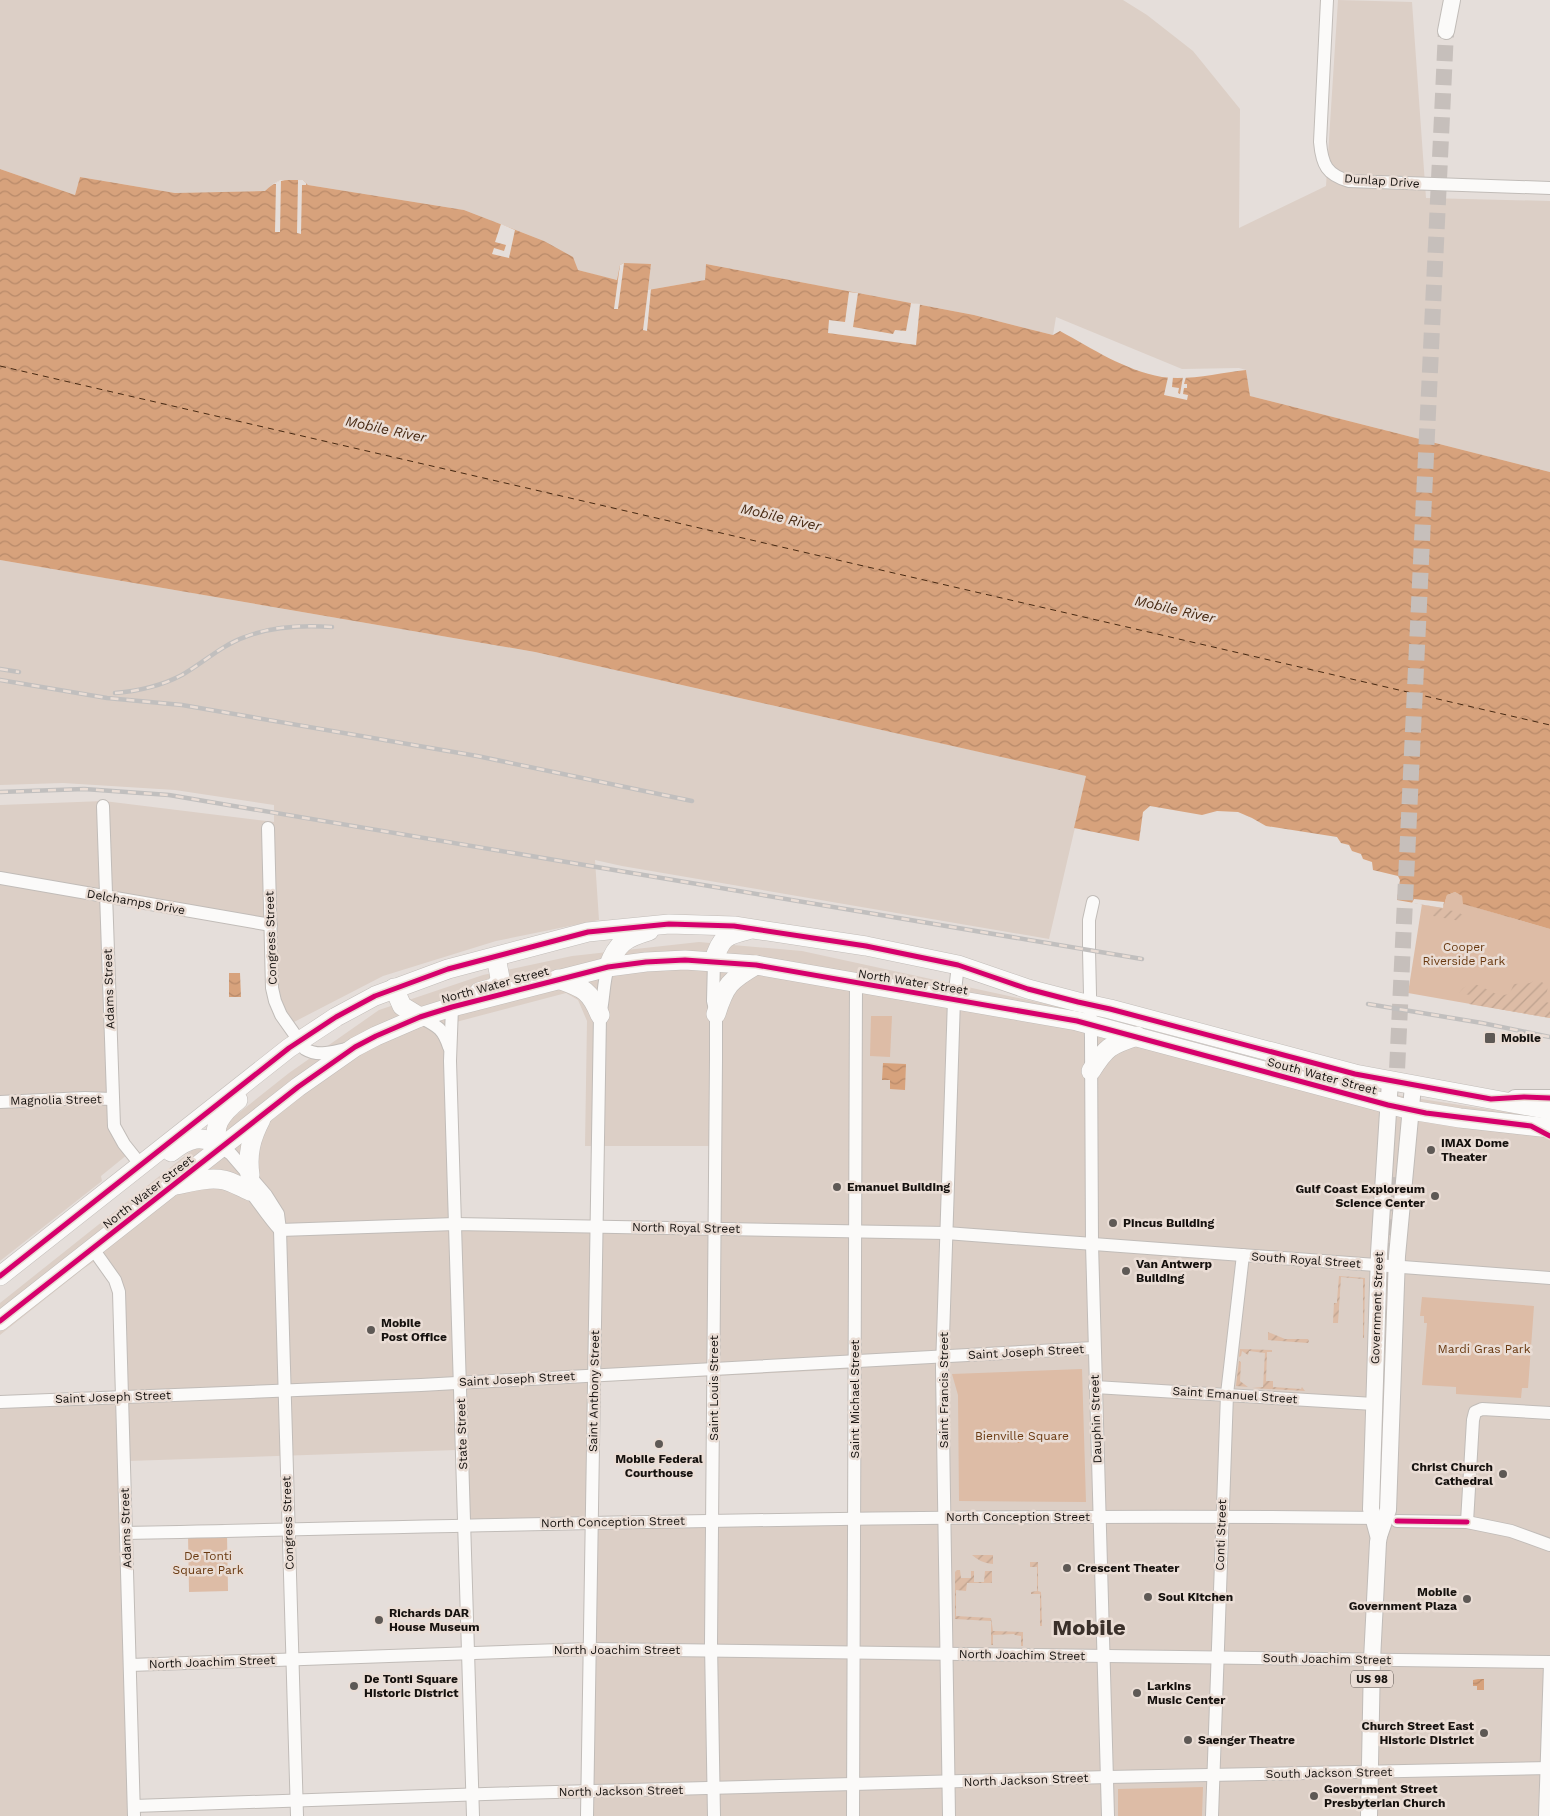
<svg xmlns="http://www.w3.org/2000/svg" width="1550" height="1816" viewBox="0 0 1550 1816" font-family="'Work Sans',sans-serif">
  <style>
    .built { fill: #dccfc6; fill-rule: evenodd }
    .park { fill: #ddbca6 }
    .garden { fill: url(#garden-furrows) }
    .water { fill: url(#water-waves) }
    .pier { fill: #e5deda }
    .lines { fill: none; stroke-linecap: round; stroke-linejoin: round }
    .ferry { stroke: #472912; stroke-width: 1; stroke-dasharray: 6 5; stroke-linecap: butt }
    .major-tunnel { stroke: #c6bfbb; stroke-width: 16; stroke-dasharray: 16 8; stroke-linecap: butt }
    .minor-casing { stroke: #c1bcb8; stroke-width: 14 }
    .major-casing { stroke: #c1bcb8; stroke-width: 18 }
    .highway-casing { stroke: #c1bcb8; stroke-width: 20 }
    .minor { stroke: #fbfaf9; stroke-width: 12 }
    .major { stroke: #fbfaf9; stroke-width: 16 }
    .highway { stroke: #fbfaf9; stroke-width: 19 }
    .rail-casing { stroke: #c1bfbe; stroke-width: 4.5 }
    .rail { stroke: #eaddd5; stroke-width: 2.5; stroke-dasharray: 8; stroke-linecap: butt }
    .cycleway-casing { stroke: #eaddd5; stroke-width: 8 }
    .cycleway { stroke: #d6006c; stroke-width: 5 }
    .poi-dot { fill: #5e5955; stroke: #eaddd5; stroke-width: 2 }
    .labels { text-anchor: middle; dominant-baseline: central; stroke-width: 5; stroke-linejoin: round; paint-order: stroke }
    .shield { fill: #eaddd5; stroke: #554e4a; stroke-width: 1 }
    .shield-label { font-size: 11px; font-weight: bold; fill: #15110e }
    .street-label { font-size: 12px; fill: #15110e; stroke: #eaddd5 }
    .park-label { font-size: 12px; fill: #693910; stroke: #eaddd5 }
    .poi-label { font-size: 12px; font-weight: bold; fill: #15110e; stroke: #eaddd5; text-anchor: start }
    .water-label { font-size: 14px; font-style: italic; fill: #472912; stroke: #eaddd5 }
    .town-label { font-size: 22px; font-weight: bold; fill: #3a302a; stroke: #eaddd5 }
  </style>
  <defs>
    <pattern id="garden-furrows" width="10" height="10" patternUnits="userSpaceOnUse" patternTransform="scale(1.25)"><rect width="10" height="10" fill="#ddbca6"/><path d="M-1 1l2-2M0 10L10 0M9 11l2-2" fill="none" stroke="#bda18e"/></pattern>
    <pattern id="water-waves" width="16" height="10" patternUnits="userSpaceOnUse" patternTransform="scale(1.25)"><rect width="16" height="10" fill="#d7a27c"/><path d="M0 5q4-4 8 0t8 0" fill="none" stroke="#b88a6a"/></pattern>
  </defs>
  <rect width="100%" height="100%" fill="#e5deda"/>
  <!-- built -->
  <g class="built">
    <polygon points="0,0 1123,0 1147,15 1193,51 1240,109 1239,228 1326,186 1338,0 1412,2 1426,198 1550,201 1550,472 1250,396 1246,370 1239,368 1182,369 1056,317 1053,335 974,315 706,264 705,280 648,290 651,264 618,280 600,276 578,270 544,241 464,210 308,185 303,180 281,180 273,184 265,191 175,193 80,177 75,195 0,169"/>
    <polygon points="0,560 535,652 1087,776 1049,939 622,866 595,860 599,920 496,941 383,976 294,1022 279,1002 277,930 111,902 117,1126 133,1150 101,1176 102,1181 0,1261 0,805 104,801 274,822 274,805 175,790 63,783 0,785"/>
    <path d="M699 942 802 951 1069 1009 1268 1064 1402 1096 1550 1119V1816H583L588 1518 459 1521 457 1450 128 1461 111 1269 105 1254 83 1269 0 1335V1303L289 1073 379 1010 483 975 572 956ZM566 993 578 1000 587 1021 585 1146H710V1223L459 1219 456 1022ZM851 1369 850 1516 597 1519 598 1382Z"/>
    <polygon points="117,1392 138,1816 0,1816 0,1398"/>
  </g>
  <!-- park -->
  <g class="park">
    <polygon points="1455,892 1462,896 1464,904 1550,929 1550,1018 1408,993 1422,904 1443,908 1447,895"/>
    <polygon points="871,1016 892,1016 890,1057 870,1056"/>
    <polygon points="1422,1297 1534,1306 1528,1388 1522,1388 1521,1398 1456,1394 1456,1387 1422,1385 1427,1323 1424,1323 1424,1316 1420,1316"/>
    <polygon points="1082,1369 1086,1502 959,1501 958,1395 952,1374"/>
    <polygon points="188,1534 227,1534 228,1591 189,1592"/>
    <polygon points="1203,1787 1202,1816 1118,1816 1118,1789"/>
  </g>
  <!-- garden -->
  <g class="garden">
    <polygon points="1434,907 1458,912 1466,917 1460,921 1433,916"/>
    <path d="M1537 979 1548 986 1545 1002 1550 1003V1018L1469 1004 1470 995 1459 993C1476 970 1490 1001 1508 994 1511 993 1512 987 1514 984L1530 983Z"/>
    <polygon points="1339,1276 1365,1278 1364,1338 1363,1338 1363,1279 1341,1277 1338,1323 1333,1323 1334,1303 1337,1303 1337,1301"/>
    <polygon points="1268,1332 1285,1339 1308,1339 1309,1341 1308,1343 1268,1340"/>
    <polygon points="1240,1349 1272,1350 1272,1352 1267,1352 1266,1381 1273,1381 1273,1387 1301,1389 1302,1387 1305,1391 1252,1388 1263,1387 1265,1353 1249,1351 1248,1355 1242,1351 1241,1356 1239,1357"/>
    <polygon points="1239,1361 1241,1362 1240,1381 1248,1387 1236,1386"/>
    <path d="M972 1555H993V1564C982 1563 977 1559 972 1555Z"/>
    <polygon points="1030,1562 1038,1562 1038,1591 1041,1592 1042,1626 1040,1626 1040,1594 1031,1594 1031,1592 1037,1591 1037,1567 1030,1567"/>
    <polygon points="957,1570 960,1570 961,1578 971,1578 971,1571 974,1571 974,1582 984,1582 985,1571 992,1571 992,1583 967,1583 966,1591 956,1590 956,1616 991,1618 993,1631 1023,1632 1023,1646 1021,1646 1021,1636 1015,1635 1014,1634 993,1635 993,1645 991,1645 991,1621 955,1619 955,1572"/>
  </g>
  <!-- water -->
  <g class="water">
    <path d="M0 169 75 195 80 177 175 193 265 191C278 178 285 180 303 180L308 185 464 210 544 241 573 257 578 270 617 280 620 265 624 263 651 264 648 290 705 280 706 264 974 315 1053 335 1060 331C1093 349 1124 370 1162 377 1188 381 1219 373 1246 370L1250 396 1550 472V929L1463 904 1462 896 1455 892 1447 895 1443 908 1397 900 1400 880 1398 876 1373 870 1372 862 1363 859 1361 854 1352 851 1349 845 1341 843 1337 837 1266 826 1252 818 1238 812 1217 811 1202 815 1150 806 1143 812 1139 841 1074 828 1086 776 535 652 0 560Z"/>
    <polygon points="229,973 240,973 241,997 229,997"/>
    <polygon points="883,1063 906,1064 905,1090 890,1089 890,1080 882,1080"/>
    <circle cx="1020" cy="1437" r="6"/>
    <polygon points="1478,1679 1484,1679 1484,1690 1477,1690 1477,1686 1473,1686 1473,1680"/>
  </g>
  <!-- pier -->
  <g class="pier">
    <polygon points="281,180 280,232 275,232 276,184 273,184"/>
    <polygon points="298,180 303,180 306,183 306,185 302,185 301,234 297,233"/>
    <polygon points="501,224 515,230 509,258 492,254 494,248 504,251 506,245 495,242"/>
    <polygon points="624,263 618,309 614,309 620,265"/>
    <polygon points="651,289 647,331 643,330 648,290"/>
    <polygon points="849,292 858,293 853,327 893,334 895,330 906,331 911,303 920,304 916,345 828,333 829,320 845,322"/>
    <polygon points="1168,377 1173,377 1172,387 1179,388 1178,393 1180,394 1183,377 1186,377 1184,384 1187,384 1187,388 1184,388 1183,394 1188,395 1187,400 1164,395"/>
    <polygon points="1414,899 1444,902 1443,908 1412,903"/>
  </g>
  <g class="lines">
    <!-- ferry -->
    <polyline class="ferry" points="0,366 1550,725"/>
    <!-- major-tunnel -->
    <g class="major-tunnel">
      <polyline points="1396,1092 1446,31"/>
      <polyline points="1387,1283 1392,1177"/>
    </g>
    <defs>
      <g id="minor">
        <path d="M1327 0 1320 142C1322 165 1327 175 1349 181L1550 188"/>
        <polyline points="103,806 114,1126 124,1144 140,1164"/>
        <path d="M268 828 272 988 275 1001 281 1015 305 1049C318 1057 332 1052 346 1049"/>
        <polyline points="0,878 271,925"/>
        <polyline points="1093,902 1089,920 1089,950 1091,1038 1092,1244 1108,1816"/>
        <polyline points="714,961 713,1001 716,1014 716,1059 711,1644 714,1816"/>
        <polyline points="452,1007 450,1061 473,1816"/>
        <path d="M420 1017C437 1026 443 1028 449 1047"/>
        <polyline points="0,1102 85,1098 112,1099"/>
        <polyline points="221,1147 231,1154 266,1195 278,1214 280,1230 297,1816"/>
        <path d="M245 1185C257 1199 267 1216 280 1230"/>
        <polyline points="280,1230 455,1224 946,1233 1550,1278"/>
        <polyline points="93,1249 115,1280 119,1292 134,1816"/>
        <polyline points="1095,1387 1374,1404"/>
        <polyline points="0,1402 421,1385 1094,1348"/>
        <polyline points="1397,1521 1467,1522 1511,1531 1550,1545"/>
        <polyline points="1467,1522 1473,1420 1475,1412 1482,1409 1550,1413"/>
        <path d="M126 1533C544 1524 963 1513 1381 1518"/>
        <polyline points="130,1665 590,1649 1550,1662"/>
        <polyline points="134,1806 485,1794 1108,1777 1550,1768"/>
        <path d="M587 1816 600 1015C604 999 603 983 608 967"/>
        <polyline points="853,1816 856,983"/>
        <polyline points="949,1816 942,1368 954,999 958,965"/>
        <polyline points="1212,1816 1227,1394 1243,1255"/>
        <polyline points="1545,1816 1550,1664"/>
      </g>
      <g id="major">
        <polyline points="1446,31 1452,0"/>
        <polyline points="1515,1098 1550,1098"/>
        <polyline points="1378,1535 1371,1509 1379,1253 1390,1081"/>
        <polyline points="1379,1536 1388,1510 1397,1256 1413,1086"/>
        <polyline points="1369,1816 1372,1660 1378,1542 1381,1524"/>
      </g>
      <g id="highway">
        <path d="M714 961C720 938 726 935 748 930"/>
        <path d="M608 967C617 943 625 938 649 931"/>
        <path d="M558 979C583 988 590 990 600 1015"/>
        <polyline points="394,988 402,1006 420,1017"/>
        <polyline points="479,992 493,988 498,984 500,978 496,957"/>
        <path d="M716 1014C725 985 730 980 756 965"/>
        <path d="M1091 1071C1106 1047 1110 1045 1137 1036"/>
        <path d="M221 1147C208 1128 223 1112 238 1100"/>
        <path d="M171 1152C188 1138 202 1133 221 1147"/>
        <path d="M250 1175C247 1154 251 1138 261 1119"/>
        <path d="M176 1185C191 1182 208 1177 224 1180 233 1182 242 1188 250 1191"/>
        <polyline points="0,1276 289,1048 336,1017 375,996 448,969 588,932 669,924 734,926 866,946 958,965 1028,989 1078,1002 1110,1009 1355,1074 1550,1110"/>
        <polyline points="0,1321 298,1087 355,1047 376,1036 420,1017 452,1007 608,967 646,962 685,960 756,965 1077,1021 1411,1110 1460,1118 1550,1128"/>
      </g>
    </defs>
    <!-- minor casing -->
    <use href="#minor" class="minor-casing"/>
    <!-- major casing -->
    <use href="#major" class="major-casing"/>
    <!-- highway casing -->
    <use href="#highway" class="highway-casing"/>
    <!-- minor -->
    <use href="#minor" class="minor"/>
    <!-- major -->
    <use href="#major" class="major"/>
    <!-- highway -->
    <use href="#highway" class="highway"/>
    <defs>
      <g id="rail">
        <polyline points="0,669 19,672"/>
        <polyline points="0,680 107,698 182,705 477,756 692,801"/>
        <path d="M115 693C139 691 161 686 182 675 203 663 222 645 245 637 273 626 302 625 332 627"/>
        <polyline points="0,792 84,789 169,795 1142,959"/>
        <polyline points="1368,1004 1482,1023 1550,1037"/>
      </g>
    </defs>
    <!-- rail casing -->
    <use href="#rail" class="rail-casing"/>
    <!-- rail -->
    <use href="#rail" class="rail"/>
    <defs>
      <g id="cycleway">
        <polyline points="0,1276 289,1048 336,1017 375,996 448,969 588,932 669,924 734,926 866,946 958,965 1028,989 1078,1002 1110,1009 1355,1074 1491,1099 1524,1097 1550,1098"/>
        <polyline points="0,1321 298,1087 355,1047 376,1036 420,1017 452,1007 608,967 646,962 685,960 756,965 1077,1021 1388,1105 1426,1113 1531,1126 1550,1136"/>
        <polyline points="1397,1521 1467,1522"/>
      </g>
    </defs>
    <!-- cycleway casing -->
    <use href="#cycleway" class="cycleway-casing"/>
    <!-- cycleway -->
    <use href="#cycleway" class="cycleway"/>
  </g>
  <!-- markers -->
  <g class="poi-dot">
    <rect x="1484" y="1032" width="12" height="12" rx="2.5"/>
    <circle cx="1431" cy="1150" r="5"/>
    <circle cx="837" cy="1187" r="5"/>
    <circle cx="1435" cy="1196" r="5"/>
    <circle cx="1113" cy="1223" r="5"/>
    <circle cx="1126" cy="1271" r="5"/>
    <circle cx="371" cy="1330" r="5"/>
    <circle cx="659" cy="1444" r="5"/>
    <circle cx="1503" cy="1474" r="5"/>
    <circle cx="1067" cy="1568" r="5"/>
    <circle cx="1148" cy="1597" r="5"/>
    <circle cx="1467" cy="1599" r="5"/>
    <circle cx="379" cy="1620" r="5"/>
    <circle cx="354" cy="1686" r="5"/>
    <circle cx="1137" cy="1693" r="5"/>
    <circle cx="1484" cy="1733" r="5"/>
    <circle cx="1188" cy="1740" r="5"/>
    <circle cx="1314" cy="1796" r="5"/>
  </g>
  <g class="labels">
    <!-- shield labels -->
    <rect class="shield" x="1351" y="1670.5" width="42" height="17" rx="4"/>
    <g class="shield-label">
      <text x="1372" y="1679">US 98</text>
    </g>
    <!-- street labels -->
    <g class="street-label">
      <text transform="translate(1382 181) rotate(4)">Dunlap Drive</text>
      <text transform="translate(136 902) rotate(10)">Delchamps Drive</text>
      <text transform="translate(271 938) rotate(-92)">Congress Street</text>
      <text transform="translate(913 982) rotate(9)">North Water Street</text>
      <text transform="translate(495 985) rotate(-15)">North Water Street</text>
      <text transform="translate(109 989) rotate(-92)">Adams Street</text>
      <text transform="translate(1322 1076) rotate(15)">South Water Street</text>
      <text transform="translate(56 1100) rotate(-1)">Magnolia Street</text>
      <text transform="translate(148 1192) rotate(-38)">North Water Street</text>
      <text transform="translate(686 1228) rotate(1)">North Royal Street</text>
      <text transform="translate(1306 1260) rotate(4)">South Royal Street</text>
      <text transform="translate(1377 1308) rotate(-88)">Government Street</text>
      <text transform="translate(1026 1352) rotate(-3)">Saint Joseph Street</text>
      <text transform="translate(517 1379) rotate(-3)">Saint Joseph Street</text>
      <text transform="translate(714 1388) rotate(-90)">Saint Louis Street</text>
      <text transform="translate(944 1390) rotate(-90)">Saint Francis Street</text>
      <text transform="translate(594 1391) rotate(-89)">Saint Anthony Street</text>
      <text transform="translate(1235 1395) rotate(4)">Saint Emanuel Street</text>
      <text transform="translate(113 1397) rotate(-2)">Saint Joseph Street</text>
      <text transform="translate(855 1399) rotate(-90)">Saint Michael Street</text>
      <text transform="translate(1096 1419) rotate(-92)">Dauphin Street</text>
      <text transform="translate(462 1434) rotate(-92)">State Street</text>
      <text x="1018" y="1517">North Conception Street</text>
      <text transform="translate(613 1522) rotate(-1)">North Conception Street</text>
      <text transform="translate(288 1523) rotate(-92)">Congress Street</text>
      <text transform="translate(126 1528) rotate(-92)">Adams Street</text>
      <text transform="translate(1221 1535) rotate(-88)">Conti Street</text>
      <text x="617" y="1650">North Joachim Street</text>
      <text transform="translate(1022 1655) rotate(1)">North Joachim Street</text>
      <text transform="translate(1327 1659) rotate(1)">South Joachim Street</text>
      <text transform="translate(212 1662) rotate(-2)">North Joachim Street</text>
      <text transform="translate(1329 1773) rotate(-1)">South Jackson Street</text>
      <text transform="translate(1026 1780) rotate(-2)">North Jackson Street</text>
      <text transform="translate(621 1791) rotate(-1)">North Jackson Street</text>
    </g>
    <!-- park labels -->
    <g class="park-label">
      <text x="1464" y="947">Cooper<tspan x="1464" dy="14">Riverside Park</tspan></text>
      <text x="1484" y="1349">Mardi Gras Park</text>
      <text x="1022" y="1436">Bienville Square</text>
      <text x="208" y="1556">De Tonti<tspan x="208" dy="14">Square Park</tspan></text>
    </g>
    <!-- poi labels -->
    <g class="poi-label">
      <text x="1501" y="1038">Mobile</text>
      <text x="1441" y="1143">IMAX Dome<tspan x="1441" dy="14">Theater</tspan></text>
      <text x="847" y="1187">Emanuel Building</text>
      <text x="1425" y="1189" text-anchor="end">Gulf Coast Exploreum<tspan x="1425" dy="14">Science Center</tspan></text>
      <text x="1123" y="1223">Pincus Building</text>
      <text x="1136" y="1264">Van Antwerp<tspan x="1136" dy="14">Building</tspan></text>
      <text x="381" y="1323">Mobile<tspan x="381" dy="14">Post Office</tspan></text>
      <text x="659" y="1459" text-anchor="middle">Mobile Federal<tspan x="659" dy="14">Courthouse</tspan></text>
      <text x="1493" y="1467" text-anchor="end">Christ Church<tspan x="1493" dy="14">Cathedral</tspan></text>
      <text x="1077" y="1568">Crescent Theater</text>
      <text x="1457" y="1592" text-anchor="end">Mobile<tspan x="1457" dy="14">Government Plaza</tspan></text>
      <text x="1158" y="1597">Soul Kitchen</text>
      <text x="389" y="1613">Richards DAR<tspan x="389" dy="14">House Museum</tspan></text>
      <text x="364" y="1679">De Tonti Square<tspan x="364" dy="14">Historic District</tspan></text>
      <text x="1147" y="1686">Larkins<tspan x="1147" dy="14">Music Center</tspan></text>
      <text x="1474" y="1726" text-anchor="end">Church Street East<tspan x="1474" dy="14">Historic District</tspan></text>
      <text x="1198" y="1740">Saenger Theatre</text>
      <text x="1324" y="1789">Government Street<tspan x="1324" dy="14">Presbyterian Church</tspan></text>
    </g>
    <!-- water labels -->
    <g class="water-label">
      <text transform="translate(386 429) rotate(12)">Mobile River</text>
      <text transform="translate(781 517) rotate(13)">Mobile River</text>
      <text transform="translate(1175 609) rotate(13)">Mobile River</text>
    </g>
    <!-- town labels -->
    <g class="town-label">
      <text x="1089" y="1627">Mobile</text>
    </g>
  </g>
</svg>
